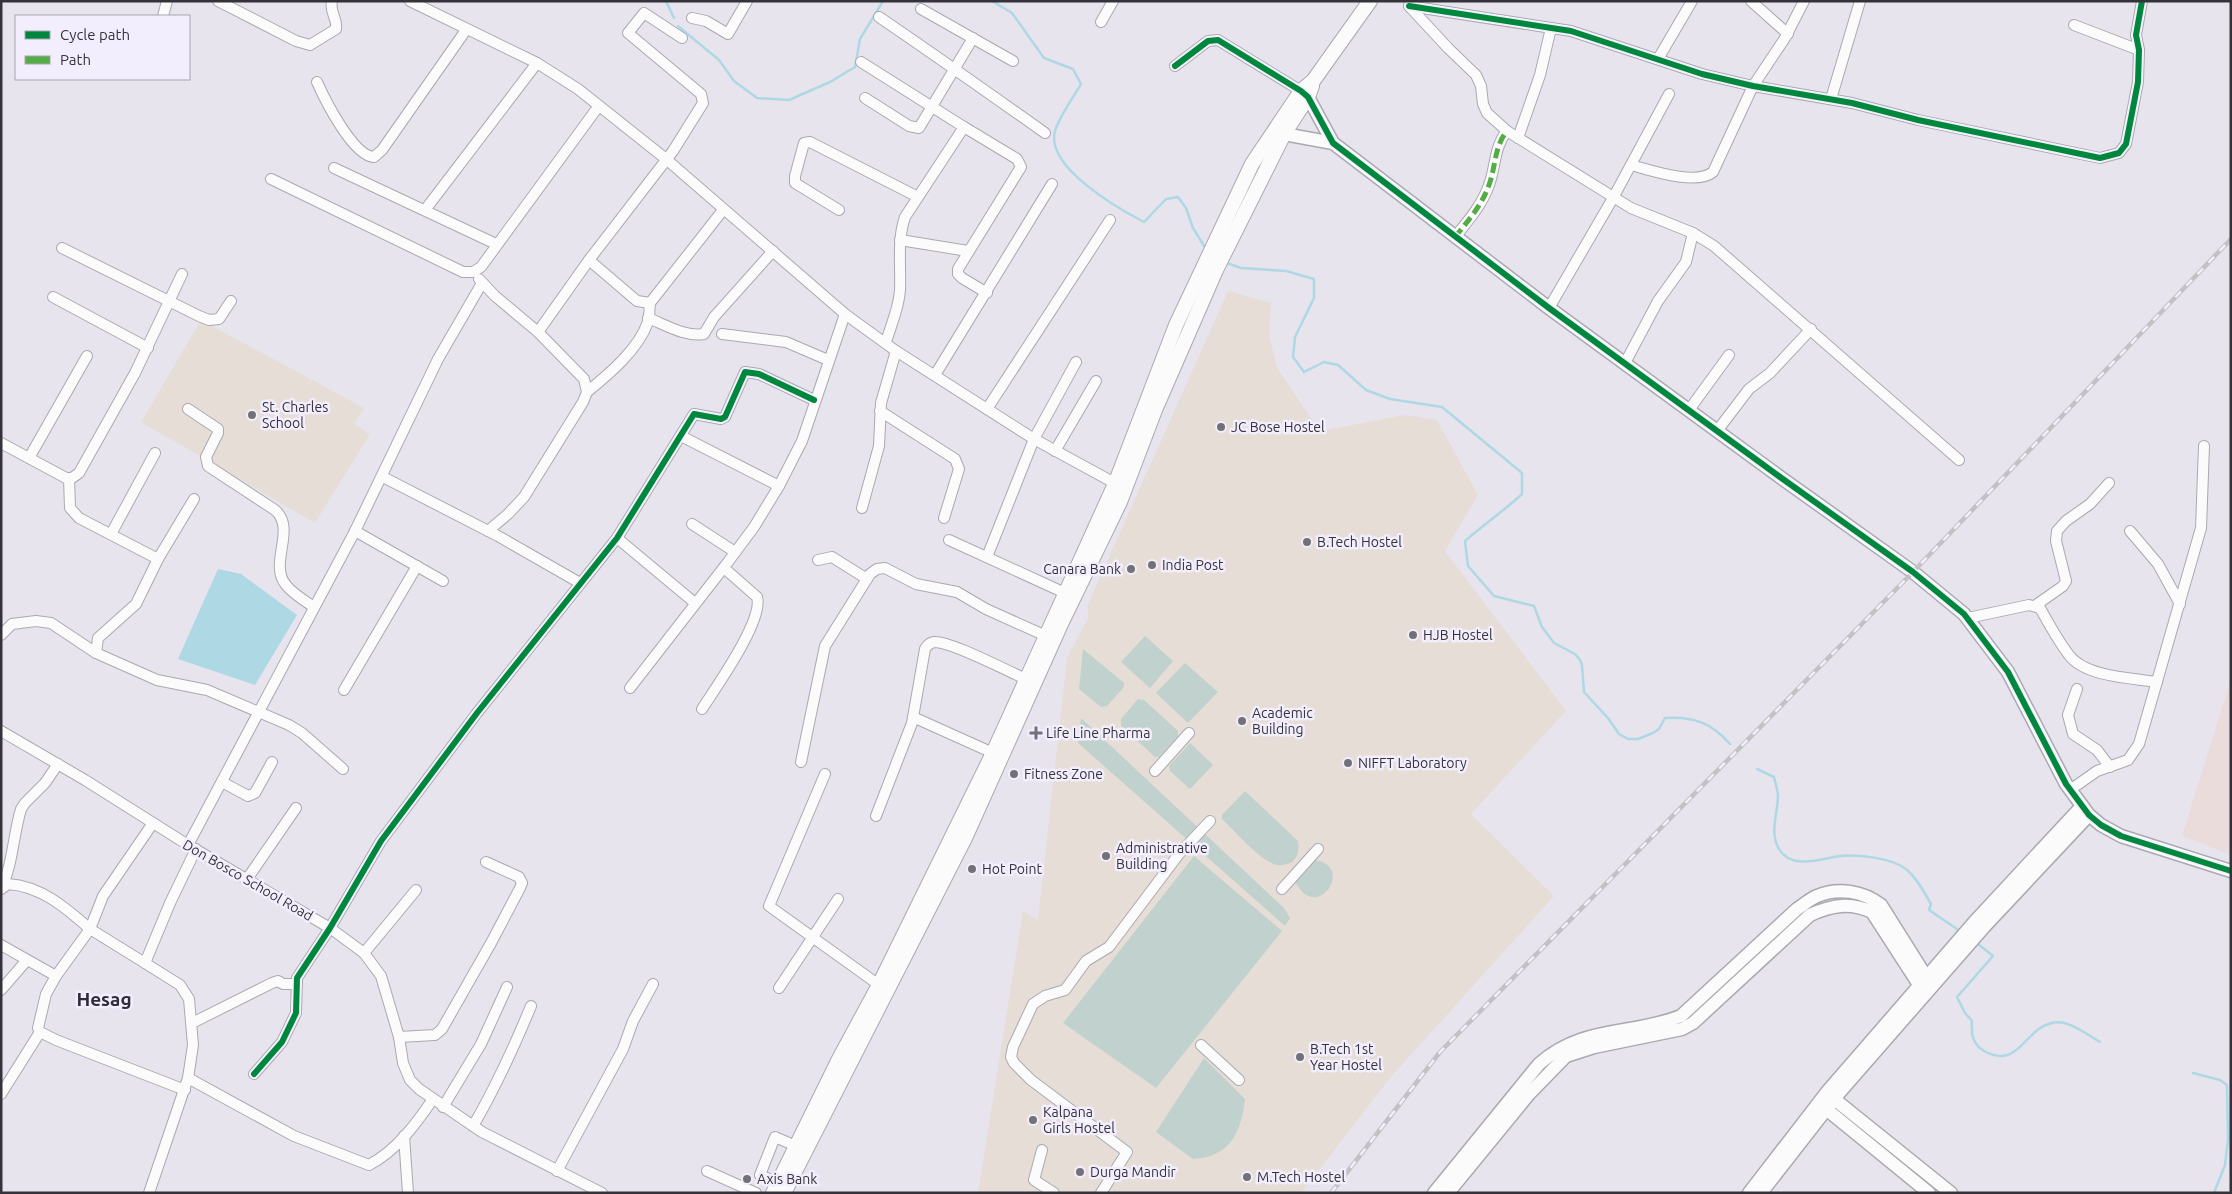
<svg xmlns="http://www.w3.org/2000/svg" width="2232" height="1194" viewBox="0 0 2232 1194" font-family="Ubuntu,sans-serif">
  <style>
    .industrial { fill: #eadcda }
    .education { fill: #e6ddd7 }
    .green { fill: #c1d2ce }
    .water { fill: #aed8e4 }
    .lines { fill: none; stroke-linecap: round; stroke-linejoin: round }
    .stream { stroke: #aed8e4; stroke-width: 2.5 }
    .minor-casing { stroke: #aaa9af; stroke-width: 12 }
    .tertiary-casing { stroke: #aaa9af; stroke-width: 15 }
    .secondary-casing { stroke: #aaa9af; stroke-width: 16 }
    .minor { stroke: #fbfbfc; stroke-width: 10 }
    .tertiary { stroke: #fbfbfc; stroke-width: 12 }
    .secondary { stroke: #fbfbfc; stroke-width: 14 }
    .rail-casing { stroke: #c2c2c4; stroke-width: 4.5 }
    .rail { stroke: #f3eefe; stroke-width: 2.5; stroke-dasharray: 8; stroke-linecap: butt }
    .quiet { stroke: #54ac46; stroke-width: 5; stroke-dasharray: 10 5; stroke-linecap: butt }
    .cycleway-casing { stroke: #f3eefe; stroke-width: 9 }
    .cycleway { stroke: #00873e; stroke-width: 6 }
    .poi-dot { fill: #737178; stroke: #f3eefe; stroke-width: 2 }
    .labels { text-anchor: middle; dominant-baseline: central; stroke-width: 5; stroke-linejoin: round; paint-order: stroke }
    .poi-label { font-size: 14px; fill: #353339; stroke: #f3eefe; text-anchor: start }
    .street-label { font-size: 14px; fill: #353339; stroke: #f3eefe }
    .district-label { font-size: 19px; font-weight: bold; fill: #302d39; stroke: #f3eefe }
  </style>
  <rect width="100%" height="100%" fill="#e7e4ee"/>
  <!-- industrial -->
  <polygon class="industrial" points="2231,679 2231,855 2182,836"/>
  <!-- education -->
  <g class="education">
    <polygon points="1228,291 1271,303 1269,335 1277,368 1320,431 1405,415 1437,420 1478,495 1445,551 1566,711 1471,814 1554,896 1390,1078 1301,1193 978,1193 1023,911 1038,920 1067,658 1088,618 1088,604"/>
    <polygon points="201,320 364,408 354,424 370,434 315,523 141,422"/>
  </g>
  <!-- green -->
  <g class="green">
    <polygon points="1145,636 1173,661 1150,688 1121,662"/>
    <polygon points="1083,649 1124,683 1124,687 1107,706 1101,707 1079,689"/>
    <polygon points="1185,663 1218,692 1188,723 1156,693"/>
    <polygon points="1138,699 1144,700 1178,731 1178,736 1159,757 1155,757 1121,726 1121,719"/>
    <polygon points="1081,718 1284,908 1290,918 1285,926 1078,743"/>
    <polygon points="1190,743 1213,765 1190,789 1170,771 1169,766"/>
    <path d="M1245 791 1298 841C1299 849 1299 856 1292 862 1288 864 1281 866 1277 865 1260 861 1235 831 1222 819V815Z"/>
    <polygon points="1194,856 1282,931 1156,1088 1063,1023"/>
    <path d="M1313 860C1357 864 1317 924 1296 883L1297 876Z"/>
    <path d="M1204 1058 1245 1099C1241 1133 1230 1157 1193 1159L1156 1132Z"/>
  </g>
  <!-- water -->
  <polygon class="water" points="218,569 241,574 297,615 255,685 178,659"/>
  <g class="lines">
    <!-- stream -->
    <g class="stream">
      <polyline points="666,1 674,18"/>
      <path d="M992 1 1012 13 1044 58 1073 69 1081 84C1073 98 1059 117 1055 131 1045 167 1119 209 1144 222L1166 199 1178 197 1186 208 1193 228 1206 249"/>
      <polyline points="678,26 719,60 734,81 757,98 789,100 830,82 855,67 860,39 883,1"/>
      <path d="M1224 262 1241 268 1286 271 1314 279V298L1295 337 1293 357 1304 372 1324 362 1338 365 1366 390 1390 399 1442 407 1522 473V494C1504 511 1484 524 1465 541L1468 566 1494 596 1534 606 1542 627 1554 643 1575 654 1580 660 1582 665 1584 692 1608 718 1619 734 1628 739H1638L1653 733 1659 729 1665 718C1693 716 1712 723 1730 744"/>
      <path d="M1757 769 1774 777C1775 783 1778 790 1778 796 1778 812 1769 833 1779 849 1791 870 1821 859 1840 856 1857 854 1892 858 1906 869 1917 878 1924 892 1931 904L1929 910 1960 931"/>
      <path d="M1977 943 1993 956 1957 997 1965 1013 1972 1021C1971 1033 1972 1044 1984 1051 2019 1070 2024 1029 2052 1023 2068 1019 2086 1034 2100 1042"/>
      <polyline points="2193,1073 2220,1080 2227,1085 2228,1140 2225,1165 2214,1193"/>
    </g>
    <defs>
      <g id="minor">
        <path d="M218 1 296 41 310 45 336 29C338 19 329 12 332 1"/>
        <polyline points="410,1 537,63 578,89 666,159 845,314 896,351 1034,439 1120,486"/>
        <polyline points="1751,1 1788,34"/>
        <polyline points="1409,6 1571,31 1702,74 1753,86 1852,103 1918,120 2100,158 2119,153 2126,144 2138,82 2139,50 2136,35 2142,1"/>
        <polyline points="1409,6 1448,48 1476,75 1481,86 1483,104 1487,113 1507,131 1631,208 1693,233 1714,246 1959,460"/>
        <polyline points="921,9 1013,61"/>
        <polyline points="163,16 167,1"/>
        <path d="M879 17C935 55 990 94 1045 133"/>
        <polyline points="692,18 706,21 728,34 747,1"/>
        <polyline points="1101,22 1113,1"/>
        <polyline points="2074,25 2139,50"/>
        <polyline points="1658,59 1692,1"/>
        <polyline points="861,62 964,127"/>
        <polyline points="1175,66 1208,41 1218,40 1301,91"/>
        <path d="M317 82C325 100 353 156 374 157L382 150 466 30"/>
        <polyline points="865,98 909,126 919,128 973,38"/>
        <polyline points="1831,99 1860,1"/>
        <polyline points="1518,138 1540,75 1551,28"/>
        <path d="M1631 165C1650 170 1696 186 1713 172L1753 86 1785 38 1804 1"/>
        <polyline points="334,168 496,244"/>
        <polyline points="271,179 463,272 473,272 481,267 598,107"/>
        <polyline points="425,210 537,63"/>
        <polyline points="839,210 795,183 795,176 804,143 810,142 918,197"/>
        <path d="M1455 237C1468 221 1482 205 1489 185 1496 166 1494 147 1507 131"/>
        <polyline points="900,240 968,251"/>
        <polyline points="62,248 199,316 209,320 219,319 231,301"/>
        <polyline points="589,260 637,301 650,303 723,210"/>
        <polyline points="479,279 495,296 538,332 584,379 587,392 583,402 524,497 508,514 488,531"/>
        <polyline points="53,297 148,348"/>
        <polyline points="1549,308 1613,198 1669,94"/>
        <path d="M648 318C666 325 685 337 704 334L714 317 773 251"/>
        <polyline points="538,332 589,260 673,151 703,103 701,94 628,33 644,13 682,38"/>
        <polyline points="722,334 786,342 828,360"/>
        <path d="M886 342C891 325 899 308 900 290 901 265 897 240 905 217L964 127 1017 159 1021 167 958 269V274L962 278 987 293"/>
        <polyline points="1625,363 1658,301 1686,262 1693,233"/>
        <polyline points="935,375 1052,184"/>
        <path d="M587 392C609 374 638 350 648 322 650 316 649 309 650 303"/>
        <path d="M188 409 218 429V433L206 457 208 466 275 510C297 529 268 564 286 585 293 594 305 601 314 607"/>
        <polyline points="987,409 1110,220"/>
        <polyline points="1689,410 1729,355"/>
        <polyline points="880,411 955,459 959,469 944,518"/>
        <polyline points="1717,431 1749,389 1770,373 1811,329"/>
        <polyline points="681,436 779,486"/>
        <polyline points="1,443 66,478 72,478 79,473 135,373 182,274"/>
        <polyline points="1055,451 1096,381"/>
        <polyline points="29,458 87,356"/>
        <polyline points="383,477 498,536 580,583"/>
        <polyline points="69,478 70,508 79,518 158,559"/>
        <polyline points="862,508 879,446 881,403 896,351"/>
        <polyline points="692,524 735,552"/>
        <polyline points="355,531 443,581"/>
        <polyline points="2130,531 2158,564 2180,604"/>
        <polyline points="111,534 155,453"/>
        <polyline points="617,538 695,603"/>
        <polyline points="949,540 1065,593"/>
        <polyline points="987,557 1034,439 1076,362"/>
        <polyline points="818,560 832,557 867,579"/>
        <polyline points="2036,605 2063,586 2066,581 2056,541 2057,531 2066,521 2090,504 2109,483"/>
        <path d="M1968 618 2029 605 2040 608C2049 624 2058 641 2069 655 2085 677 2132 678 2157 682"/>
        <polyline points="1,635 12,624 36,621 51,623 96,653 157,680 207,690 289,725 302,733 343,769"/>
        <polyline points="96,653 98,638 136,604 158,559 194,499"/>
        <polyline points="630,688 728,562 754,527 779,486 802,441 845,314"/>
        <polyline points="2077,689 2068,715 2073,734 2097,750 2110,767"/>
        <polyline points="344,690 417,566"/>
        <path d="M702 709C716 687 764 620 757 597L724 568"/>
        <polyline points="913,717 993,753"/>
        <polyline points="1,731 85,780 188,845 330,928 364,953 381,976 399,1037 403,1063 410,1080 419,1089 482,1132 602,1193"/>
        <polyline points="801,762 825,646 870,574 877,569 885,568 916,584 957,592 986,609 1046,636"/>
        <polyline points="1155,771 1189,733"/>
        <polyline points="825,774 769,906 879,985"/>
        <polyline points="222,782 248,796 255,793 272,762"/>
        <polyline points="2070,790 2097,771 2128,760 2139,744 2201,528 2204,446"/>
        <path d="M876 816 912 723 925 649C927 645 929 643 934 642 951 641 1007 671 1026 679"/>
        <polyline points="188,845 355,531 438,359 482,283"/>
        <polyline points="247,879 296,808"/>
        <path d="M1 889 8 884C41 886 66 908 90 929L103 896 153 823"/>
        <path d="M1 889C13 864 13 836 21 809L25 803 45 783 58 764"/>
        <polyline points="1282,889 1318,849"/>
        <polyline points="1,945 56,976 46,994 38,1028 40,1032 56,1040 185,1090"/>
        <polyline points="364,953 416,890"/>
        <polyline points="56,976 90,929 145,963"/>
        <polyline points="779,988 838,899"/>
        <polyline points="1,990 27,960"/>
        <polyline points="192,1023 272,983 278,981 283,984 297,984"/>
        <polyline points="399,1037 435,1035 442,1029 491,943 520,888 522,883 519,877 486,862"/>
        <polyline points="1201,1045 1239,1080"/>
        <polyline points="254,1074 282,1042 296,1013 297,978 330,928 381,841 477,713 617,538 694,414 721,419 725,417 745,372 759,374 814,400"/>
        <path d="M188 1078 294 1136 369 1165C396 1151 416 1124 433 1099"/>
        <polyline points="1,1094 40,1032"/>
        <polyline points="443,1107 481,1044 507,987"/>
        <path d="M473 1126C496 1087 514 1047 531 1006"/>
        <polyline points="404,1136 408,1193"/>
        <polyline points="1042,1150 1034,1180 1054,1193"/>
        <polyline points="557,1171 623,1049 633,1021 653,984"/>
        <polyline points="707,1171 756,1193"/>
        <polyline points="778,1183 760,1175 775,1137 796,1146"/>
        <polyline points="149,1193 188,1078 193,1045 189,999 180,985 145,963 170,903 196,849"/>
        <polyline points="1101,1193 1127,1152 1031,1080 1014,1063 1011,1057 1013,1047 1033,1004 1045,996 1065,990 1086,961 1109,947 1179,854 1210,821"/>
      </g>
      <g id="tertiary">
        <polyline points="1301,92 1308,97 1333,143 1549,308 1780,477 1913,572 1964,614 2008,672 2066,784 2089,815 2101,825 2121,836 2231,871"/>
        <polyline points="1275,129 1284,134 1333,143"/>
        <polyline points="1828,1094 1951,1193"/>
        <polyline points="1820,1104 1929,1193"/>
        <path d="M1434 1193 1539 1064C1583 1025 1631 1036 1681 1016L1797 909C1803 905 1810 899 1817 896 1838 887 1863 891 1881 905L1932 986"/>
        <path d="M1448 1193 1529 1094 1566 1056 1594 1047 1682 1029 1693 1023 1810 915C1832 905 1850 902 1872 912L1925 994"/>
        <polyline points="1749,1193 1827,1092 1977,919 2082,806"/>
        <polyline points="1761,1193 1839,1093 1984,927 2089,815"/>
      </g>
      <g id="secondary">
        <polyline points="773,1193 839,1059 879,985 993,753 1115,484 1176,325 1252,164 1301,91 1313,81 1370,1"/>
        <polyline points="784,1193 966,836 1061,624 1120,502 1155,410 1216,270 1284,134 1308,97 1312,86"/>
      </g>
    </defs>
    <!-- minor casing -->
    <use href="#minor" class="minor-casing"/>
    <!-- tertiary casing -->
    <use href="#tertiary" class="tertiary-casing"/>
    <!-- secondary casing -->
    <use href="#secondary" class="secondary-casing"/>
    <!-- minor -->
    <use href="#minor" class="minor"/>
    <!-- tertiary -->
    <use href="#tertiary" class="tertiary"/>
    <!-- secondary -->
    <use href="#secondary" class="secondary"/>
    <defs>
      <polyline id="rail" points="1331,1193 1440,1052 1913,572 2231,239"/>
    </defs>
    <!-- rail casing -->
    <use href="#rail" class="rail-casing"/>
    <!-- rail -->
    <use href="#rail" class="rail"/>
    <!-- quiet -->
    <path class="quiet" d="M1455 237C1468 221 1482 205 1489 185 1496 166 1494 147 1507 131"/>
    <defs>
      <g id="cycleway">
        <polyline points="1409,6 1571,31 1702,74 1753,86 1852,103 1918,120 2100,158 2119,153 2126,144 2138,82 2139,50 2136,35 2142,1"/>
        <polyline points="1175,66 1208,41 1218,40 1301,91 1308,97 1333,143 1549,308 1780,477 1913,572 1964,614 2008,672 2066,784 2089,815 2101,825 2121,836 2231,871"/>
        <polyline points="254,1074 282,1042 296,1013 297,978 330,928 381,841 477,713 617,538 694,414 721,419 725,417 745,372 759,374 814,400"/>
      </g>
    </defs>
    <!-- cycleway casing -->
    <use href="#cycleway" class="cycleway-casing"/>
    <!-- cycleway -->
    <use href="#cycleway" class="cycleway"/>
  </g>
  <!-- markers -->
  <g class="poi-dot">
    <circle cx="252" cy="415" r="5"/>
    <circle cx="1221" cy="427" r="5"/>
    <circle cx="1307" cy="542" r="5"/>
    <circle cx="1152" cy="565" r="5"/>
    <circle cx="1131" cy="569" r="5"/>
    <circle cx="1413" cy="635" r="5"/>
    <circle cx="1242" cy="721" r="5"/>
    <path d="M1033.5 725.5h5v5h5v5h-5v5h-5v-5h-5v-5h5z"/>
    <circle cx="1348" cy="763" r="5"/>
    <circle cx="1014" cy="774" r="5"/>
    <circle cx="1106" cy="856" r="5"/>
    <circle cx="972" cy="869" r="5"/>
    <circle cx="1300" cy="1057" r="5"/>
    <circle cx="1033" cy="1120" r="5"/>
    <circle cx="1080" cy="1172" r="5"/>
    <circle cx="1247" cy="1177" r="5"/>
    <circle cx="747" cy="1179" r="5"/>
  </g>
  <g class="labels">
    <!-- poi labels -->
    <g class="poi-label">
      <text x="262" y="407">St. Charles<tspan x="262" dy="16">School</tspan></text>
      <text x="1231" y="427">JC Bose Hostel</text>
      <text x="1317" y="542">B.Tech Hostel</text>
      <text x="1162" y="565">India Post</text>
      <text x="1121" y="569" text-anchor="end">Canara Bank</text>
      <text x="1423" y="635">HJB Hostel</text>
      <text x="1252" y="713">Academic<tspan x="1252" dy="16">Building</tspan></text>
      <text x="1046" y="733">Life Line Pharma</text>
      <text x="1358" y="763">NIFFT Laboratory</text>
      <text x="1024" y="774">Fitness Zone</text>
      <text x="1116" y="848">Administrative<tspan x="1116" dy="16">Building</tspan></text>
      <text x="982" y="869">Hot Point</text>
      <text x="1310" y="1049">B.Tech 1st<tspan x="1310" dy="16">Year Hostel</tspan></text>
      <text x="1043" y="1112">Kalpana<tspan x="1043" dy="16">Girls Hostel</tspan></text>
      <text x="1090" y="1172">Durga Mandir</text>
      <text x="1257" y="1177">M.Tech Hostel</text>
      <text x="757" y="1179">Axis Bank</text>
    </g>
    <!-- street labels -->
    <g class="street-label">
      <text transform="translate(248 880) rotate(30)">Don Bosco School Road</text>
    </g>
    <!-- district labels -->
    <g class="district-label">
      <text x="104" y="999">Hesag</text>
    </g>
  </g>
  <!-- border -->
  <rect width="2232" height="1194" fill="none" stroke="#353339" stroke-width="5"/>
  <!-- legend -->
  <rect x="15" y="15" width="175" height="65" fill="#f3eefe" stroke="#a7a3af"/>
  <rect x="25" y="31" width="25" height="8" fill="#00873e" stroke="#a7a3af"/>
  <text x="60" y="40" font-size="15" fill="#353339">Cycle path</text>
  <rect x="25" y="56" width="25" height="8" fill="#54ac46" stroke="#a7a3af"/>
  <text x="60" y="65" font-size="15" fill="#353339">Path</text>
</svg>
